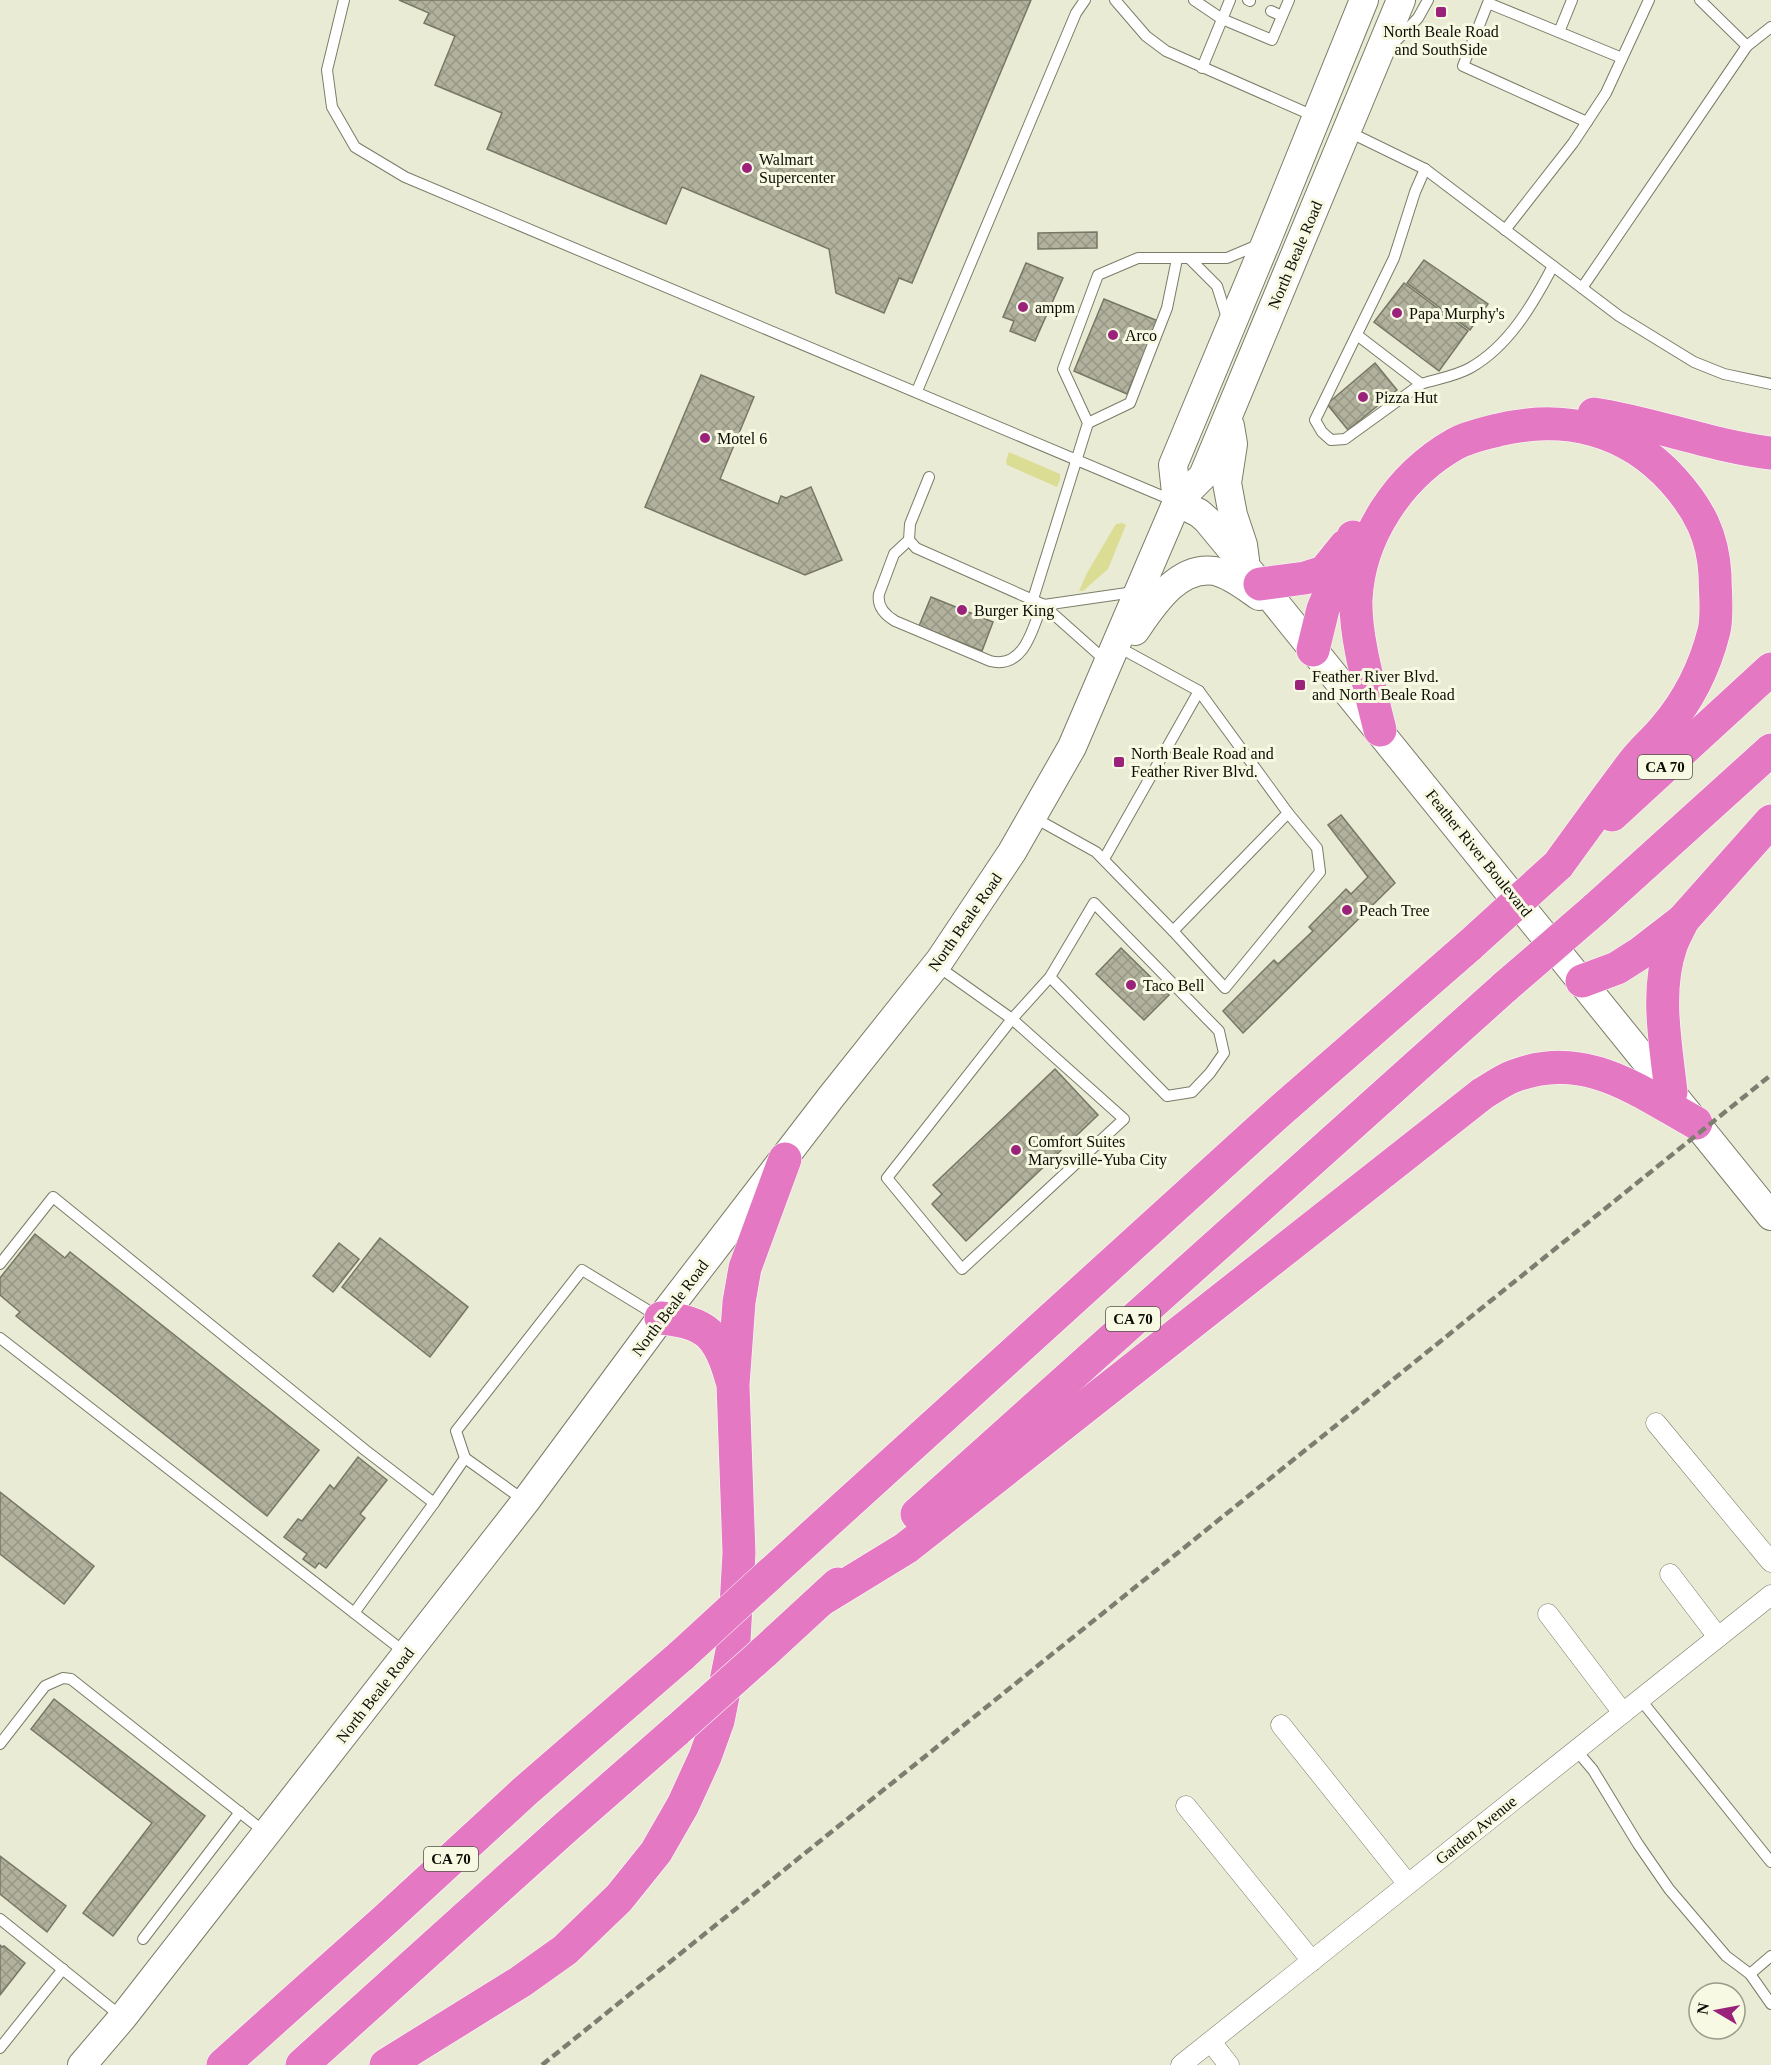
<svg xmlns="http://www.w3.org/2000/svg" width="1771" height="2065" viewBox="0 0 1771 2065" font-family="'Times New Roman',serif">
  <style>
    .green { fill: #dcdd95 }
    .building { fill: url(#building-cross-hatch); stroke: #767764; stroke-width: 1.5 }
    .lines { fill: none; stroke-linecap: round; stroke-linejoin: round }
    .service-casing { stroke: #7b7c68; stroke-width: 12 }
    .minor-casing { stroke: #7b7c68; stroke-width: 21 }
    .secondary-casing { stroke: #7b7c68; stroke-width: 30 }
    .motorway-casing { stroke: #fff; stroke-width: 34 }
    .service { stroke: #fff; stroke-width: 10 }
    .minor { stroke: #fff; stroke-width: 20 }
    .secondary { stroke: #fff; stroke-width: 28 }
    .motorway { stroke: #e578c2; stroke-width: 33 }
    .rail { stroke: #7d7e6f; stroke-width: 4.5; stroke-dasharray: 9 4.5; stroke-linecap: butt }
    .motorway-bridge-casing { stroke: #fff; stroke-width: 34; stroke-linecap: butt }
    .motorway-bridge { stroke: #e578c2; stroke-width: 33 }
    .poi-dot { fill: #9b227b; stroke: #f8f9e2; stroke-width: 2 }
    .labels { text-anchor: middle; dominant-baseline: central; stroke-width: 6; stroke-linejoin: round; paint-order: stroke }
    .shield { fill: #f8f9e2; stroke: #545448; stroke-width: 1.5 }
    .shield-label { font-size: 15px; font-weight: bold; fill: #0d0d06 }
    .poi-label { font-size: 16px; fill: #0d0d06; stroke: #f8f9e2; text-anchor: start }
    .street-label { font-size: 16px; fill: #0d0d06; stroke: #f8f9e2 }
  </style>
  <defs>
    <pattern id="building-cross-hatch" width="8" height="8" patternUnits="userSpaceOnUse" patternTransform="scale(1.5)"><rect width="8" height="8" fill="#b1b19d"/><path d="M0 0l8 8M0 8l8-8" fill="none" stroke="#979786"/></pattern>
  </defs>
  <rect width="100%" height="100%" fill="#eaebd5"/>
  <!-- green -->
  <g class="green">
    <polygon points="1009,452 1060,474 1060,480 1057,487 1007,465 1006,461"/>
    <polygon points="1122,523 1126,525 1108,569 1083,591 1079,591 1087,573 1114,527 1116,524"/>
  </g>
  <!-- building -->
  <g class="building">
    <polygon points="399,0 1031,0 912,283 899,278 884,313 836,293 829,249 682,187 666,224 487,149 502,113 435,85 455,36 424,23 429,13"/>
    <polygon points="1097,232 1097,248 1038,249 1038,233"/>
    <polygon points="1424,260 1488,304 1470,330 1407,283"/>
    <polygon points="1026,263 1063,278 1035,341 1010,331 1014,321 1003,317"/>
    <polygon points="1404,283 1468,331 1439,371 1374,322"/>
    <polygon points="1104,299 1158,321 1127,394 1074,371"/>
    <polygon points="1375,363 1397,390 1348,430 1327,404"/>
    <polygon points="701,375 754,397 720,479 778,504 781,496 786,498 811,487 842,560 805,575 645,507"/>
    <polygon points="931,597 993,622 982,651 919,626"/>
    <polygon points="1341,815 1395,883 1243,1033 1223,1011 1274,960 1278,964 1313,931 1309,927 1346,889 1351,894 1368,877 1328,825"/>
    <polygon points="1121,948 1169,995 1144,1020 1096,974"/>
    <polygon points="1055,1069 1098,1115 966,1241 932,1204 942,1194 933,1185"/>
    <polygon points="35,1234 65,1258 70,1252 319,1450 267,1516 16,1316 20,1312 0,1295 0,1278"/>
    <polygon points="380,1238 468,1307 430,1357 342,1287"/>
    <polygon points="339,1243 359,1259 333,1292 313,1276"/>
    <polygon points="358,1457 387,1480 360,1514 365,1518 326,1568 319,1563 315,1568 303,1559 307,1554 284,1537 298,1519 302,1521 330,1485 334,1489"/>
    <polygon points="0,1492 94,1566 64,1604 0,1554"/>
    <polygon points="54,1699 205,1816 113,1936 83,1913 152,1823 31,1729"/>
    <polygon points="0,1856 66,1906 47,1932 0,1894"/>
    <polygon points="0,1945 2,1947 4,1946 25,1963 0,1995"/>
  </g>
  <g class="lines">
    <defs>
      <g id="service">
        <polyline points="344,0 327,70 332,107 355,147 405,177 1174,501"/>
        <polyline points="1115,0 1146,36 1166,51 1316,117"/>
        <polyline points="1194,0 1222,19 1272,40 1289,0"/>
        <polyline points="1248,0 1250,1"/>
        <polyline points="1700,0 1747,46 1771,27"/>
        <polyline points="1271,11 1282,16"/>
        <polyline points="1559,32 1572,0"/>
        <polyline points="1392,45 1418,18 1428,0"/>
        <polyline points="1202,68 1230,0"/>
        <polyline points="1587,122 1463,66 1488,3 1622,58"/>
        <path d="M1347 131 1425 169 1553 266C1533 304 1509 346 1470 368 1456 376 1437 379 1421 384"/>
        <polyline points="1505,230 1573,143 1606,93 1649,0"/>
        <polyline points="1190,259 1217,286 1227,318"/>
        <polyline points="1553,266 1619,316 1694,362 1724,374 1771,384"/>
        <polyline points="1582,288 1747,46"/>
        <polyline points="1357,335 1421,384 1345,439 1331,440 1322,432 1315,420 1394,258 1415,192 1425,169"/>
        <polyline points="917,391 1076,13 1085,0"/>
        <polyline points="1088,423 1130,403 1167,308 1177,259"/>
        <polyline points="929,477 910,524 909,540 916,548 1042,604 1106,661"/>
        <path d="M909 540 894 554 879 594C877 606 885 615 895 621L990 661C1024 670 1033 628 1042 604"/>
        <polyline points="1033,599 1088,423 1063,369 1098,275 1138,258 1227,258 1260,244"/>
        <polyline points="1044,605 1134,592"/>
        <polyline points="1033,817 1096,852 1173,931 1288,813 1199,691 1122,649"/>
        <polyline points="1104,859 1199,691"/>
        <polyline points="1173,931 1225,988 1320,872 1317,848 1288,813"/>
        <polyline points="936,965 1012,1019 887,1178 962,1269 1124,1119 1012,1019 1050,977 1167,1096 1192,1092 1210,1073 1224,1053 1219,1031 1094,903 1050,977"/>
        <polyline points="0,1264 53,1197 365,1450 434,1503 465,1458 525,1501"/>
        <polyline points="0,1338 407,1654"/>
        <polyline points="465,1458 456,1431 582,1270 659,1317"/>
        <polyline points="354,1613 434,1503"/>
        <polyline points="1640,1699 1771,1862"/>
        <polyline points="0,1744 45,1686 63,1678 71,1679 266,1833"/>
        <polyline points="1576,1750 1593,1770 1638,1844 1669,1889 1726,1956 1750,1974 1771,2004"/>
        <polyline points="0,1919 122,2017"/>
        <polyline points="143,1939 240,1812"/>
        <polyline points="1750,1974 1771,1956"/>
        <polyline points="0,2048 63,1969"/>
      </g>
      <g id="minor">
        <polyline points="1656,1423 1771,1562"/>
        <polyline points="1670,1574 1718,1637"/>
        <polyline points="1548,1614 1623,1713"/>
        <polyline points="1281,1725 1408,1884"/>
        <polyline points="1186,1806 1312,1961"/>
        <polyline points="1211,2042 1229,2065"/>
        <polyline points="1181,2065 1771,1595"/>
      </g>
      <g id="secondary">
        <polyline points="1230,426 1233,444 1227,483 1233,515 1243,545 1245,560"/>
        <polyline points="1177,502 1199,513 1207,520 1260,584 1771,1216"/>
        <polyline points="1177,502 1173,465 1266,242 1364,0"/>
        <path d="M1135 631C1153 605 1178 565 1215 571 1231 575 1246 587 1259 596"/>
        <polyline points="82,2065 123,2017 525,1502 661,1318 831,1097 940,960 1012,852 1072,747 1177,502 1203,476 1401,0"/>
      </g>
      <g id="motorway">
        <path d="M1594 414C1654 423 1711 446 1771 453"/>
        <polyline points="1260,584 1305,578 1324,572 1345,546"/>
        <polyline points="1313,650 1323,609 1353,537"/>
        <path d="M1380 730C1371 692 1355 639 1356 600 1359 536 1399 476 1455 444 1468 437 1483 434 1498 430 1565 414 1627 429 1673 480 1699 509 1713 536 1715 575 1715 593 1718 614 1714 631 1705 667 1688 701 1664 729 1654 741 1642 751 1633 763 1607 797 1583 831 1558 865"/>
        <polyline points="1612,815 1771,669"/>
        <polyline points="1594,910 1771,750"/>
        <polyline points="1582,981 1617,968 1639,954 1683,920 1771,821"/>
        <path d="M1671 1092C1666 1045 1655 992 1671 946 1674 937 1679 929 1683 920"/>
        <path d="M661 1318C706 1322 719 1335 731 1378"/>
        <polyline points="917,1514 1506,986"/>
        <polyline points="768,1576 1280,1111 1470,945"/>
        <path d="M821 1600 906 1548 1482 1094C1492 1088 1503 1080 1514 1076 1584 1049 1637 1090 1696 1123"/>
        <polyline points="762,1654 838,1584"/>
        <polyline points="223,2065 385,1920 524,1792 682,1655"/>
        <polyline points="302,2065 565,1828 677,1730"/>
        <polyline points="386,2065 520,1982 565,1950 619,1898 656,1852 683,1805 705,1757 718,1721 734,1641 739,1553 733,1385 739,1302 745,1268 785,1159"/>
      </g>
    </defs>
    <!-- service casing -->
    <use href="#service" class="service-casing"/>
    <!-- minor casing -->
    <use href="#minor" class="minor-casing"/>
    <!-- secondary casing -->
    <use href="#secondary" class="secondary-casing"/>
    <!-- motorway casing -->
    <use href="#motorway" class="motorway-casing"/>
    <!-- service -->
    <use href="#service" class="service"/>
    <!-- minor -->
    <use href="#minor" class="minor"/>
    <!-- secondary -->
    <use href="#secondary" class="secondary"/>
    <!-- motorway -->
    <use href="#motorway" class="motorway"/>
    <!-- rail -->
    <polyline class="rail" points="542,2065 1771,1075"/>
    <defs>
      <g id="motorway-bridge">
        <polyline points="1470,945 1558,865"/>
        <polyline points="1506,986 1594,910"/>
        <polyline points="682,1655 768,1576"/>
        <polyline points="677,1730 762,1654"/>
      </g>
    </defs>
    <!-- motorway-bridge casing -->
    <use href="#motorway-bridge" class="motorway-bridge-casing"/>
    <!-- motorway-bridge -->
    <use href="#motorway-bridge" class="motorway-bridge"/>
  </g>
  <!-- markers -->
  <g class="poi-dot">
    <rect x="1435" y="6" width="12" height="12" rx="3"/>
    <circle cx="747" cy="168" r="6"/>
    <circle cx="1023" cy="307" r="6"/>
    <circle cx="1397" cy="313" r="6"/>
    <circle cx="1113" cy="335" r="6"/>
    <circle cx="1363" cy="397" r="6"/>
    <circle cx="705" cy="438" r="6"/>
    <circle cx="962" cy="610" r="6"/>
    <rect x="1294" y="679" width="12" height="12" rx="3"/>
    <rect x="1113" y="756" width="12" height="12" rx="3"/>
    <circle cx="1347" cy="910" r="6"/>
    <circle cx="1131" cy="985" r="6"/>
    <circle cx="1016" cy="1150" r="6"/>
  </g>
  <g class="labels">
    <!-- shield labels -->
    <g class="shield">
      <rect x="1638" y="755" width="54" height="24" rx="4.5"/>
      <rect x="1106" y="1307" width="54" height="24" rx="4.5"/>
      <rect x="424" y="1847" width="54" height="24" rx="4.5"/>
    </g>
    <g class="shield-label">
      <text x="1665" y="767">CA 70</text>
      <text x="1133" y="1319">CA 70</text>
      <text x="451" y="1859">CA 70</text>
    </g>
    <!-- poi labels -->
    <g class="poi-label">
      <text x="1441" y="31" text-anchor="middle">North Beale Road<tspan x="1441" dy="18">and SouthSide</tspan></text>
      <text x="759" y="159">Walmart<tspan x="759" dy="18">Supercenter</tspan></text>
      <text x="1035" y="307">ampm</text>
      <text x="1409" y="313">Papa Murphy's</text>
      <text x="1125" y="335">Arco</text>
      <text x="1375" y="397">Pizza Hut</text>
      <text x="717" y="438">Motel 6</text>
      <text x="974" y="610">Burger King</text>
      <text x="1312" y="676">Feather River Blvd.<tspan x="1312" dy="18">and North Beale Road</tspan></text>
      <text x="1131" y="753">North Beale Road and<tspan x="1131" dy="18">Feather River Blvd.</tspan></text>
      <text x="1359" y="910">Peach Tree</text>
      <text x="1143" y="985">Taco Bell</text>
      <text x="1028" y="1141">Comfort Suites<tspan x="1028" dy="18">Marysville-Yuba City</tspan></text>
    </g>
    <!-- street labels -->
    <g class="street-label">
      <text transform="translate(1295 255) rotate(-67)">North Beale Road</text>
      <text transform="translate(1479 853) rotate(51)">Feather River Boulevard</text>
      <text transform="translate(965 922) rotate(-55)">North Beale Road</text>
      <text transform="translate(670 1308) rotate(-53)">North Beale Road</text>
      <text transform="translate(375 1695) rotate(-52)">North Beale Road</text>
      <text transform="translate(1476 1830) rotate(-39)">Garden Avenue</text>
    </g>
  </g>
  <!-- north arrow -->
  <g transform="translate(1717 2011) rotate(280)"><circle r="28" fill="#f8f9e2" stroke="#9a9b8a" stroke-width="1.5"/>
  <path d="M0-4.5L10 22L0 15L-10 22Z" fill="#9b227b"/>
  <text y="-9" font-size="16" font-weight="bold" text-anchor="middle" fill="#0d0d06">N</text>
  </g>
</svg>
